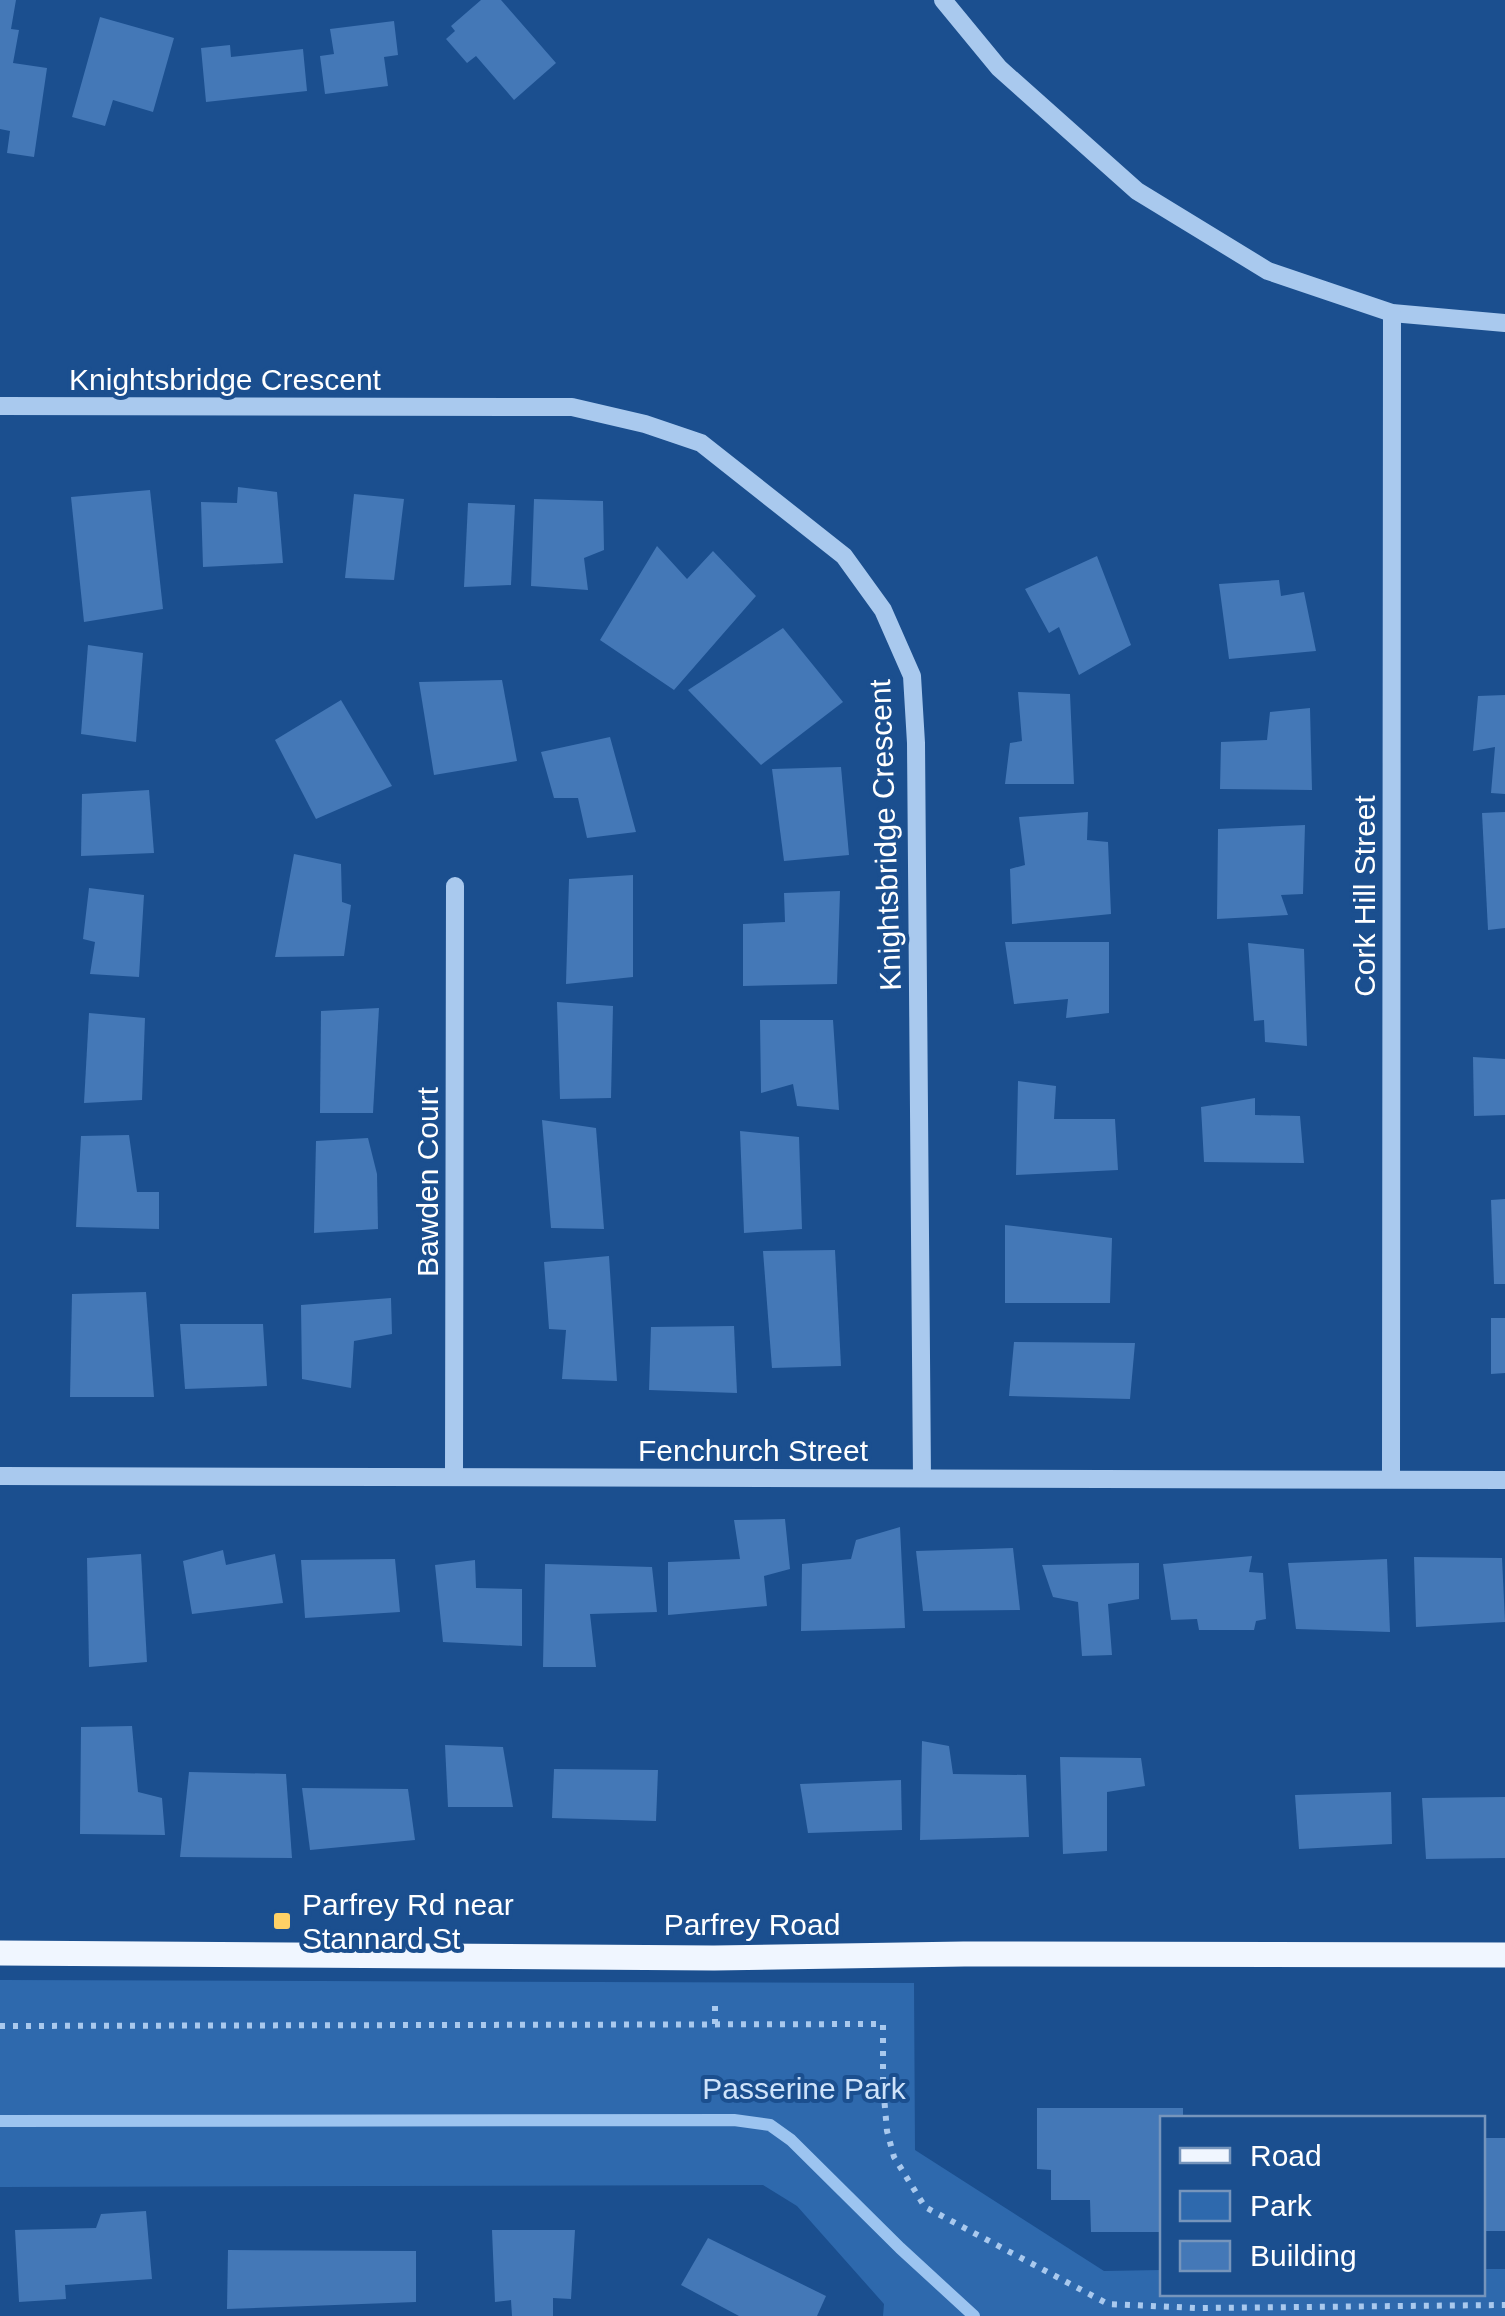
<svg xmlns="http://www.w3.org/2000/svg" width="1505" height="2316" viewBox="0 0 1505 2316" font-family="Arial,sans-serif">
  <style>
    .green { fill: #2e69ad }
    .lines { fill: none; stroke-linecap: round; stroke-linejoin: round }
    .stream { stroke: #9cc4f0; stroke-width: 12 }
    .building { fill: #4478b7 }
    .path { stroke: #a9c9ee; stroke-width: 6; stroke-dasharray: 5 8; stroke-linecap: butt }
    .minor { stroke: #a9c9ee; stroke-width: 18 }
    .major { stroke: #f0f6ff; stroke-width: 25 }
    .poi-dot { fill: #ffd166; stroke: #1b4f8f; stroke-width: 4 }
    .labels { text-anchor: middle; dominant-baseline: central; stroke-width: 8; stroke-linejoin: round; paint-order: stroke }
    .street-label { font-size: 30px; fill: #fff; stroke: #1b4f8f }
    .poi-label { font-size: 30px; fill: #fff; stroke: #1b4f8f; text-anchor: start }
    .park-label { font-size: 30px; fill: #cfe3fa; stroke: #1b4f8f }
  </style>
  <rect width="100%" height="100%" fill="#1b4f8f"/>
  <!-- green -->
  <polygon class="green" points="0,1980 914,1983 915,2150 1104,2271 1162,2270 1162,2294 1482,2294 1483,2269 1505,2269 1505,2316 883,2316 884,2304 797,2206 763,2185 0,2187"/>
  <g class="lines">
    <!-- stream -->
    <polyline class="stream" points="0,2121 734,2120 770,2125 791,2140 900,2248 974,2316"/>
  </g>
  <!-- building -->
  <g class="building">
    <polygon points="0,0 16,0 11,29 19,30 13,63 47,68 34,157 7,153 10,131 0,129"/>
    <polygon points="481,0 501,0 556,63 514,100 476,56 467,63 446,39 455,31 451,26"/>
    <polygon points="100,17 174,38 153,112 113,100 105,126 72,117"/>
    <polygon points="394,21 398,55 384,57 388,86 325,94 320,56 334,54 330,29"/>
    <polygon points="230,45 231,57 303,49 307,91 206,102 201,48"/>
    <polygon points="238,487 277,492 283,563 203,567 201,502 237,503"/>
    <polygon points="150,490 163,609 84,622 71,497"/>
    <polygon points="354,494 404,499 394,580 345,578"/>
    <polygon points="534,499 603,501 604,550 584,558 588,590 531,586"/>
    <polygon points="468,503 515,505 511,585 464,587"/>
    <polygon points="657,546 687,579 713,551 756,596 674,690 600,640"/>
    <polygon points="1097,556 1131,645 1079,675 1059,627 1049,633 1025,589"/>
    <polygon points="1279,580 1281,596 1304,592 1316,651 1229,659 1219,584"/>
    <polygon points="783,628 843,702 761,765 688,690"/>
    <polygon points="88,645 143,653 136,742 81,734"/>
    <polygon points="502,680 517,761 434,775 419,682"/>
    <polygon points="1018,692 1070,694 1074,784 1005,784 1010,743 1022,741"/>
    <polygon points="1505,695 1505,794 1491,793 1495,747 1473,751 1478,696"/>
    <polygon points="341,700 392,786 316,819 275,740"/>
    <polygon points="1310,708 1312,790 1220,789 1221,742 1267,740 1270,712"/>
    <polygon points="610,737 636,832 587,838 578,798 554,798 541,752"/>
    <polygon points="841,767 849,855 784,861 772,769"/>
    <polygon points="149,790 154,853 81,856 82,794"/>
    <polygon points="1088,812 1087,840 1108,842 1111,914 1012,924 1010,869 1025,865 1019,817"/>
    <polygon points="1505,812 1505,928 1488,930 1482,813"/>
    <polygon points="1305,825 1303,894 1281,895 1288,915 1217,919 1218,829"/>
    <polygon points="294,854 341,864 342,902 351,905 344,956 275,957"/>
    <polygon points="633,875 633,977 566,984 569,879"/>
    <polygon points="89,888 144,895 139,977 90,974 95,942 83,939"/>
    <polygon points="840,891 837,984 743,986 743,924 785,922 784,893"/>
    <polygon points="1005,942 1109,942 1109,1013 1066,1018 1068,999 1014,1004"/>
    <polygon points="1248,943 1304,949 1307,1046 1265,1042 1264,1020 1254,1021"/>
    <polygon points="557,1002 613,1006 611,1098 560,1099"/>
    <polygon points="379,1008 373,1113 320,1113 321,1011"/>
    <polygon points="89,1013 145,1018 142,1100 84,1103"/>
    <polygon points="760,1020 833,1020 839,1110 797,1106 793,1084 761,1093"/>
    <polygon points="1473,1057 1505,1059 1505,1115 1474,1116"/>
    <polygon points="1018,1081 1056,1086 1054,1119 1115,1119 1118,1170 1016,1175"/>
    <polygon points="1255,1098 1255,1115 1300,1116 1304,1163 1204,1162 1201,1107"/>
    <polygon points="542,1120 596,1128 604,1229 551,1228"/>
    <polygon points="740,1131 799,1137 802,1229 744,1233"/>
    <polygon points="129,1135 137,1192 159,1192 159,1229 76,1227 81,1136"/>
    <polygon points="368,1138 377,1174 378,1229 314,1233 316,1141"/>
    <polygon points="1505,1199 1505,1284 1494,1284 1491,1200"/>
    <polygon points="1005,1225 1112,1238 1110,1303 1005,1303"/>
    <polygon points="835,1250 841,1366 772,1368 763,1251"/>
    <polygon points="609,1256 617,1381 562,1379 566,1330 549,1329 544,1262"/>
    <polygon points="146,1292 154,1397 70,1397 72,1294"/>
    <polygon points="391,1298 392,1334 354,1341 351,1388 302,1379 301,1305"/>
    <polygon points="1491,1318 1505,1318 1505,1373 1491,1374"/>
    <polygon points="180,1324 263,1324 267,1386 185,1389"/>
    <polygon points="734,1326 737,1393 649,1390 651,1327"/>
    <polygon points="1014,1342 1135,1343 1130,1399 1009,1396"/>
    <polygon points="785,1519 790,1569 764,1576 767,1606 668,1615 668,1562 740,1559 734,1520"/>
    <polygon points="900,1527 905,1628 801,1631 802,1564 851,1559 856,1540"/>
    <polygon points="1013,1548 1020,1610 923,1611 916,1551"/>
    <polygon points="223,1550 226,1565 275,1554 283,1603 192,1614 183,1561"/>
    <polygon points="141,1554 147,1662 89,1667 87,1558"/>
    <polygon points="1252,1556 1249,1572 1263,1573 1266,1619 1256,1621 1254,1630 1199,1630 1197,1619 1171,1620 1163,1564"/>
    <polygon points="1414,1557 1502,1558 1505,1622 1416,1627"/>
    <polygon points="395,1559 400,1612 305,1618 301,1560"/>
    <polygon points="1387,1559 1390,1632 1296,1629 1288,1563"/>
    <polygon points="475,1560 476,1588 522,1589 522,1646 443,1642 435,1565"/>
    <polygon points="1139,1563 1139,1599 1108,1604 1112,1655 1082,1656 1078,1602 1053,1597 1042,1565"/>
    <polygon points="545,1564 652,1567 657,1612 590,1614 596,1667 543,1667"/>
    <polygon points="132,1726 138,1792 162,1798 165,1835 80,1834 81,1727"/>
    <polygon points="922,1741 949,1746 953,1774 1026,1775 1029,1837 920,1840"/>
    <polygon points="445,1745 503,1747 513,1807 448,1807"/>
    <polygon points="1060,1757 1141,1758 1145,1786 1107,1792 1107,1851 1063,1854"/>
    <polygon points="554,1769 658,1770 656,1821 552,1818"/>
    <polygon points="189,1772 286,1774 292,1858 180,1857"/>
    <polygon points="901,1780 902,1830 808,1833 800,1784"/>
    <polygon points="302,1788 408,1789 415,1840 310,1850"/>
    <polygon points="1391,1792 1392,1844 1299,1849 1295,1795"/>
    <polygon points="1505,1797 1505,1858 1426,1859 1422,1798"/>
    <polygon points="1037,2108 1183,2108 1183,2118 1162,2118 1162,2232 1091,2232 1090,2200 1051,2200 1051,2170 1037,2169"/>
    <rect x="1482" y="2138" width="23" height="93"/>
    <polygon points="146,2211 152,2279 65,2285 66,2299 19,2302 15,2230 96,2228 101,2214"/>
    <polygon points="492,2230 575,2230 571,2299 553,2298 553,2316 512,2316 511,2300 495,2302"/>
    <polygon points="708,2238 826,2296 817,2316 739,2316 681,2285"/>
    <polygon points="228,2250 416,2251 416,2302 227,2309"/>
  </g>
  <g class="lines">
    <!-- path -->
    <g class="path">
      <polyline points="715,2024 715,1999"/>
      <polyline points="0,2026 883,2024 883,2085 887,2131 894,2157 925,2207 1108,2304 1197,2308 1505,2305"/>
    </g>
    <!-- minor -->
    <g class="minor">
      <polyline points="943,0 999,68 1137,191 1268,271 1392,313 1505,323"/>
      <polyline points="0,406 572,407 645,424 701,443 844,556 883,610 912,676 916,743 922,1478"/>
      <polyline points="0,1476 1505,1480"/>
      <polyline points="454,1477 455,886"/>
      <polyline points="1391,1479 1392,313"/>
    </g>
    <!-- major -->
    <polyline class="major" points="0,1953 714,1958 964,1954 1505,1955"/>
  </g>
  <!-- markers -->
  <rect class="poi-dot" x="272" y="1911" width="20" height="20" rx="5"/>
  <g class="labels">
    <!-- street labels -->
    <g class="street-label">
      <text x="225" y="379">Knightsbridge Crescent</text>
      <text transform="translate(885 835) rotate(-92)">Knightsbridge Crescent</text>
      <text transform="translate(1364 896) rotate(-90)">Cork Hill Street</text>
      <text transform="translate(427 1182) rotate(-90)">Bawden Court</text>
      <text x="753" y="1450">Fenchurch Street</text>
      <text x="752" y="1924">Parfrey Road</text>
    </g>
    <!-- poi labels -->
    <g class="poi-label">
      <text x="302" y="1904">Parfrey Rd near<tspan x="302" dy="34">Stannard St</tspan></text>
    </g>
    <!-- park labels -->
    <g class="park-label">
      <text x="804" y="2088">Passerine Park</text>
    </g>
  </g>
  <!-- legend -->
  <rect x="1160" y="2116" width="325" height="180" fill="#1b4f8f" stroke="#7695bc" stroke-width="2.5"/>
  <rect x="1180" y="2148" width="50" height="15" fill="#f0f6ff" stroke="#7695bc" stroke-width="2.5"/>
  <text x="1250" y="2166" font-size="30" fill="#ffffff">Road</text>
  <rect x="1180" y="2191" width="50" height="30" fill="#2e69ad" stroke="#7695bc" stroke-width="2.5"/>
  <text x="1250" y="2216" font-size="30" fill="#ffffff">Park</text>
  <rect x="1180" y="2241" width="50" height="30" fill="#4478b7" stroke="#7695bc" stroke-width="2.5"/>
  <text x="1250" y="2266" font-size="30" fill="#ffffff">Building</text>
</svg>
